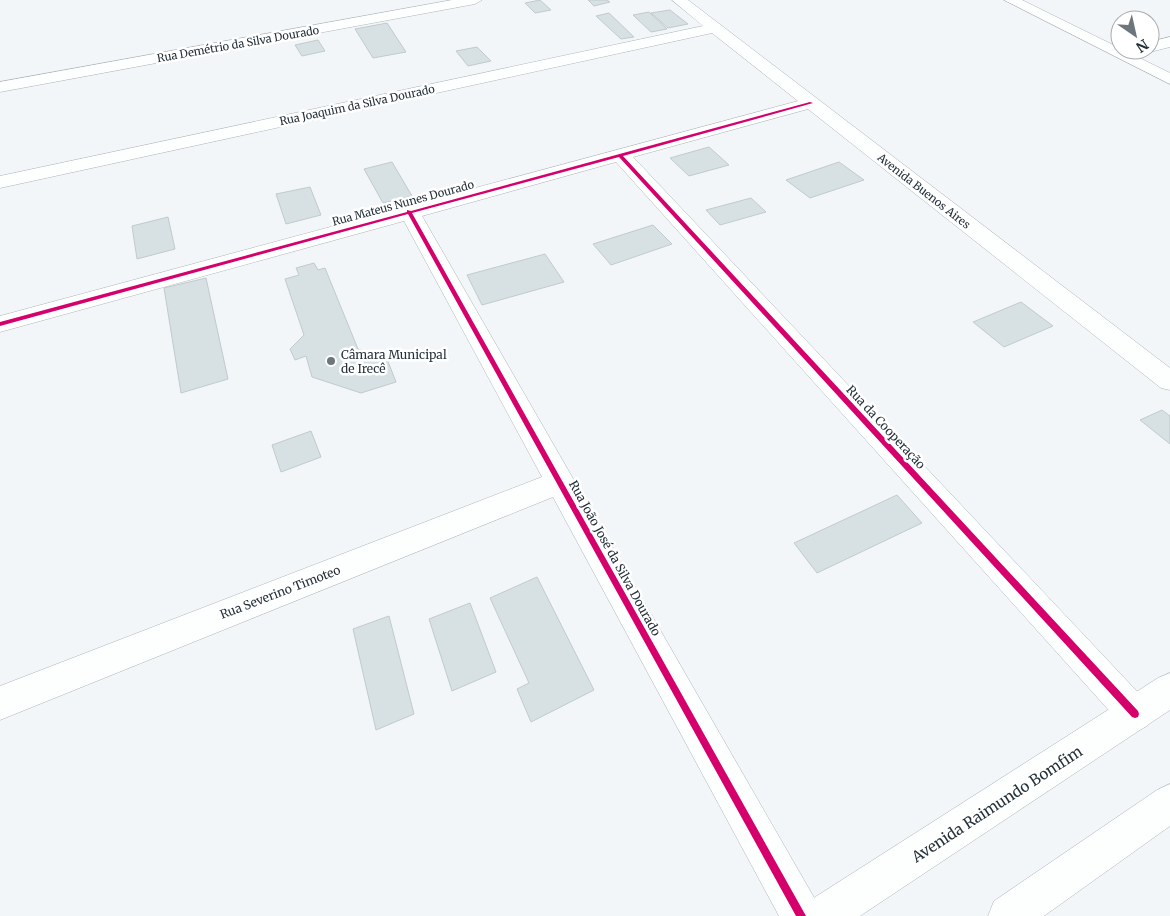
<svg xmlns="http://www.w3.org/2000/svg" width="1170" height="916" viewBox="0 0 1170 916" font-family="Merriweather,serif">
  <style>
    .building { fill: #d7e1e3; stroke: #c1cacd }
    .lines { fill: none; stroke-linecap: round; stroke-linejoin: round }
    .street-casing { stroke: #adb3b9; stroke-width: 1 }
    .secondary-casing { stroke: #adb3b9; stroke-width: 1 }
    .street { fill: #fdfefe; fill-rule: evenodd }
    .secondary { fill: #fdfefe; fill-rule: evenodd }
    .cycleway-casing { stroke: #fff; stroke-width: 3 }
    .cycleway { fill: #d6006c; fill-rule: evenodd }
    .poi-dot { fill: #6d767c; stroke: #fff; stroke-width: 2 }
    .labels { text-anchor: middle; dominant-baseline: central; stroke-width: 5; stroke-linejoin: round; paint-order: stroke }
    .far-street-label { font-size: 11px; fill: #25313a; stroke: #fff }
    .poi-label { font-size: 12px; fill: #25313a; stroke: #fff; text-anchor: start }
    .street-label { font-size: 12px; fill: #25313a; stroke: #fff }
    .near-street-label { font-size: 15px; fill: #25313a; stroke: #fff }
  </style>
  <rect width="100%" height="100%" fill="#f3f6f8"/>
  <!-- building -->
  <g class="building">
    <polygon points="540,0 551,10 535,13 525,3"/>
    <polygon points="588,0 607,0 610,2 594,6"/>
    <polygon points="670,10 688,24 668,28 651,13"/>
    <polygon points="649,12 667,29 651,32 633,15"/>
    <polygon points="609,13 634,37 621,39 596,16"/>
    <polygon points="387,23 406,52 373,58 355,29"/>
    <polygon points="318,40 325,51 302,56 295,45"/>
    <polygon points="477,47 491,61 468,66 456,51"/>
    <polygon points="709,147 729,165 689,176 670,158"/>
    <polygon points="392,162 412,196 383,203 364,169"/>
    <polygon points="839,162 864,180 810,198 786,180"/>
    <polygon points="310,187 321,215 286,224 276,194"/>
    <polygon points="751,198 766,212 720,225 706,210"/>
    <polygon points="168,217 175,249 137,259 132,226"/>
    <polygon points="653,225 672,244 611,265 593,244"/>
    <polygon points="545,254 564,282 482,305 467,275"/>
    <polygon points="314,263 318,270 325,268 358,349 387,359 396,382 361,393 312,377 306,356 295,360 290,349 304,335 285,279 299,275 296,268"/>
    <polygon points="206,278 228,379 181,393 164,288"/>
    <polygon points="1021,302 1053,326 1004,347 973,322"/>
    <polygon points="1162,410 1170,416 1170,444 1140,420"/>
    <polygon points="311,431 321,457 281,472 272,445"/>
    <polygon points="897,495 922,523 817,573 794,543"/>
    <polygon points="537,577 594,690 531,722 517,689 529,683 490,598"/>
    <polygon points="470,603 496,672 452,691 429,619"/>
    <polygon points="389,616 414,714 376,730 353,629"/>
  </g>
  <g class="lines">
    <defs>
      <g id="street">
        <polygon points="452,0 482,0 475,4 0,92 0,82"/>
        <polygon points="672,0 688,0 1170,368 1170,390 1161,388 808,109 633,157 1147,702 1153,714 1147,726 1135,732 1123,726 616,162 422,216 816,901 822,916 779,916 553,497 0,720 0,686 542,477 404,221 0,332 0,316 798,101 712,33 0,188 0,176 703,26"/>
        <polygon points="1004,0 1022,0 1170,73 1170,84"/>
        <polygon points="1170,37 1170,47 1150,52 1144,50 1150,50 1150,42"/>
      </g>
      <g id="secondary">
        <polygon points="1170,673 1170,710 860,916 803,916 809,901 1158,678"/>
        <polygon points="1170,784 1170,826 1044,916 988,916 994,901 1157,790"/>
      </g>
    </defs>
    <!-- street casing -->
    <use href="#street" class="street-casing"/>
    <!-- secondary casing -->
    <use href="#secondary" class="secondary-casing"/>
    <!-- street -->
    <use href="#street" class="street"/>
    <!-- secondary -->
    <use href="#secondary" class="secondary"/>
    <defs>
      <polygon id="cycleway" points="810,102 813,103 623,156 1138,711 1139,714 1138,717 1135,718 1132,717 619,157 412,213 806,916 796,916 408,214 0,326 0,322 407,212 407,210 411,211"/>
    </defs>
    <!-- cycleway casing -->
    <use href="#cycleway" class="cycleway-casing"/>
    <!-- cycleway -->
    <use href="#cycleway" class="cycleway"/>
  </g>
  <!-- markers -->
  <circle class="poi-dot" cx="331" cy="361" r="5"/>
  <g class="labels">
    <!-- far-street labels -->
    <g class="far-street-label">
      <text transform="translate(238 44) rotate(-10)">Rua Demétrio da Silva Dourado</text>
      <text transform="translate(357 105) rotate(-12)">Rua Joaquim da Silva Dourado</text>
      <text transform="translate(924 191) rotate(38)">Avenida Buenos Aires</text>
      <text transform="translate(403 203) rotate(-15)">Rua Mateus Nunes Dourado</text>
    </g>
    <!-- poi labels -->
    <g class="poi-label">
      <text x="341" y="354">Câmara Municipal<tspan x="341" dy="14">de Irecê</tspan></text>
    </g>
    <!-- street labels -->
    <g class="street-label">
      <text transform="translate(886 427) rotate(47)">Rua da Cooperação</text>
      <text transform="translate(615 558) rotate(61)">Rua João José da Silva Dourado</text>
      <text transform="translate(280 592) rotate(-21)">Rua Severino Timoteo</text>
    </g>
    <!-- near-street labels -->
    <g class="near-street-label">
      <text transform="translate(997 804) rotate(-33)">Avenida Raimundo Bomfim</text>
    </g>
  </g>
  <!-- north arrow -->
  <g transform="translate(1135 35) rotate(146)"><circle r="24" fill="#ffffff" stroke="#a8adb0"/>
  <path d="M0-4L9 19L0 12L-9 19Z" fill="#6d767c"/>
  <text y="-8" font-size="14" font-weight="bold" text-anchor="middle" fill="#25313a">N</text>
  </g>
</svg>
